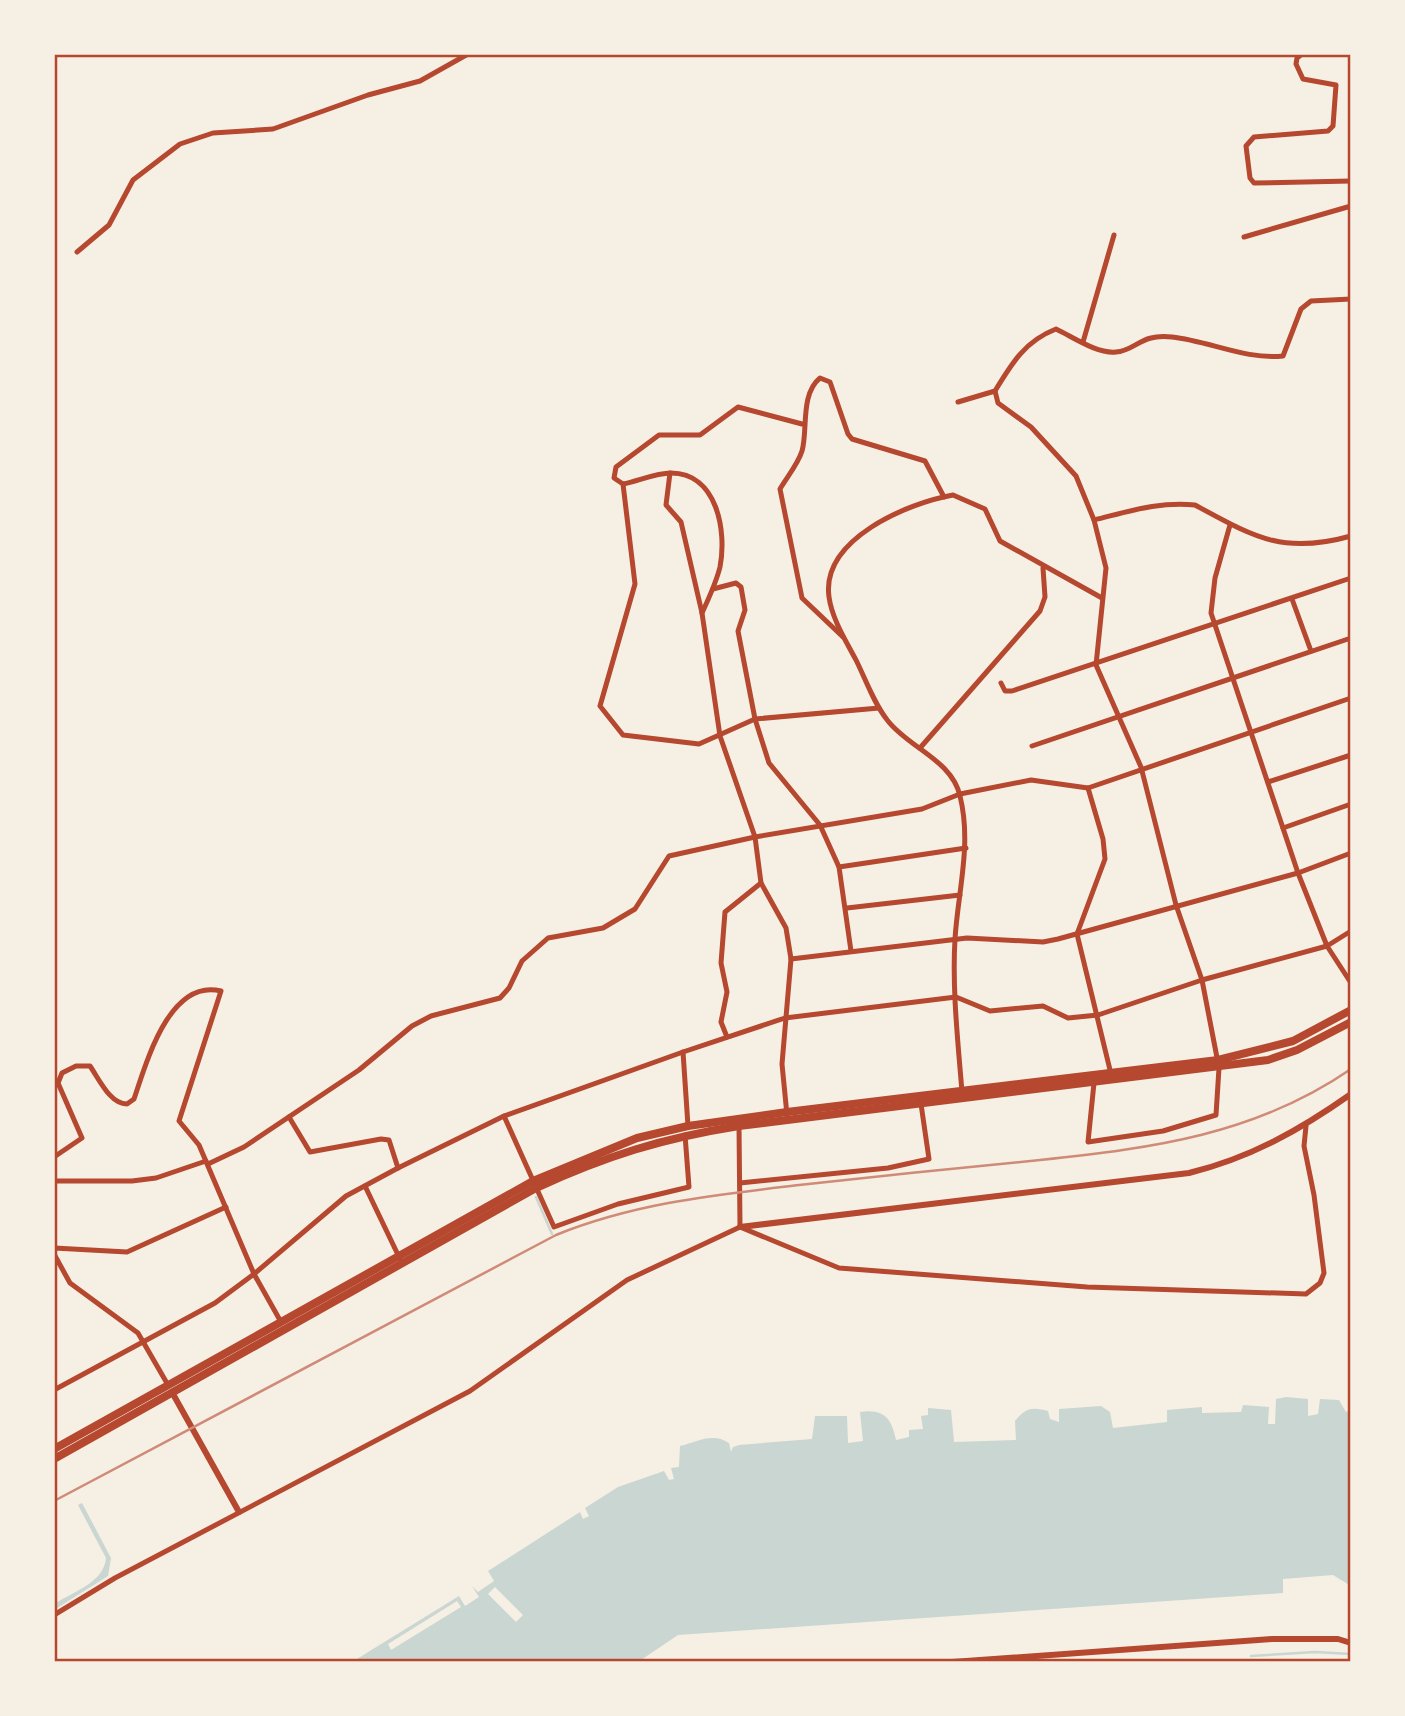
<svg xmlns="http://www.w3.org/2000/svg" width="1405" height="1716" viewBox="0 0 1405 1716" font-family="Arial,sans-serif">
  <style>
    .water { fill: #c9d6d2; fill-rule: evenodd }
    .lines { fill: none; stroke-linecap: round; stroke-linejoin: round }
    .stream { stroke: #c9d6d2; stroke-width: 2.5 }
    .minor { stroke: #b5482f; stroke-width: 5 }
    .tertiary { stroke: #b5482f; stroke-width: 6 }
    .trunk { stroke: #b5482f; stroke-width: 8 }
    .rail { stroke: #cf8b77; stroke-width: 2.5 }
    .neatline { fill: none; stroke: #b5482f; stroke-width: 2.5 }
  </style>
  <rect width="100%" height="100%" fill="#f6efe4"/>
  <!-- water -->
  <g class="water">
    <path d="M1286 1397 1308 1399V1416L1318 1414 1320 1399 1339 1400 1346 1412 1351 1410V1586L1333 1575 1283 1579V1593L678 1635 638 1662H352L459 1596 465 1606 479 1597 472 1586 478 1592 494 1581 488 1571 580 1512 583 1519 589 1516 585 1508 618 1487 664 1471 669 1480 674 1479 671 1468 679 1467 680 1446C698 1442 712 1432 729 1443L731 1452 733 1447 739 1445 812 1439 815 1416H847L848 1443 863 1441 860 1412C885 1408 892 1420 896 1440L909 1437V1430L923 1429 921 1416 928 1415V1408L951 1410 954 1442 1016 1440 1015 1421C1026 1407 1033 1407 1048 1411L1050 1419 1059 1422V1409L1101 1406 1110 1412 1113 1428 1167 1422V1410L1202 1407V1413L1241 1412 1243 1405 1269 1407 1268 1424H1275L1276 1399ZM495 1587 523 1615 516 1622 488 1594ZM457 1601 461 1607 391 1650 388 1644Z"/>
    <path d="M82 1503 111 1558 108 1576 54 1610 56 1603C75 1591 104 1582 106 1558L78 1505Z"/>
  </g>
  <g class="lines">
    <!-- stream -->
    <g class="stream">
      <polyline points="536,1197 552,1234"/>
      <polyline points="1251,1656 1315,1652 1351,1654"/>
    </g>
    <!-- minor -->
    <g class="minor">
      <polyline points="1327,54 1302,54 1297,58 1296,64 1303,79 1336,85 1333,126 1328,131 1254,137 1246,146 1250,178 1254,183 1351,181"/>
      <polyline points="1244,237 1351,206"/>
      <polyline points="77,252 109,225 133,180 180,144 213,133 273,129 368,95 420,81 468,54"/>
      <polyline points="1083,342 1114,235"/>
      <polyline points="995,391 998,403 1031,427 1076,476 1094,520 1106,568 1096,665 1141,767 1176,905 1202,980 1219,1068 1216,1115 1163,1131 1088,1142 1094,1083"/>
      <path d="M958 402 995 391C1012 363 1025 341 1056 329 1073 337 1097 354 1116 352 1135 351 1141 333 1172 337 1209 341 1246 360 1283 356L1301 309 1311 301 1351 299"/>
      <polyline points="802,424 738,407 700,435 659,435 616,467 614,478 623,484 635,584 600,706 623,735 699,744 755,719 879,708"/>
      <polyline points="670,473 666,505 681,522 702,613 720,736 755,837 761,883 786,928 791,959 782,1064 787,1115"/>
      <path d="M623 484C638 481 656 473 671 473 717 473 727 531 720 567 716 583 709 598 702 613"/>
      <path d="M1094 520C1127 512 1160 501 1195 505 1254 537 1283 555 1351 536"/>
      <polyline points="1230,525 1215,578 1211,613 1298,873 1327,946 1351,983"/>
      <polyline points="713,589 736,583 741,587 745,610 738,631 755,719 769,763 820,825 839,867 851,951"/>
      <polyline points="1292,599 1311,651"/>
      <path d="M843 637 802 598 780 489C787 477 798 464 802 451 808 431 800 394 820 378L830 382 848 434 852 439 925 461 944 497"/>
      <polyline points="1001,683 1005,691 1012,691 1351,578"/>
      <polyline points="1032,746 1351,638"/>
      <polyline points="920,748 1040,611 1045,597 1043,568"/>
      <polyline points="1268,782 1351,755"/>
      <polyline points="1088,788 1103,839 1105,859 1077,934 1111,1074"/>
      <polyline points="1283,828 1351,804"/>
      <polyline points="839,867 966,848"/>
      <polyline points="847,908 960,895"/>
      <polyline points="791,959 967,938 1043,942 1058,939 1298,873 1351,853"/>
      <polyline points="727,1037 721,1022 727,992 721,963 725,912 761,883"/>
      <polyline points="683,1052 688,1126"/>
      <path d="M962 1092C958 1042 952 989 955 939 958 891 972 844 960 796 952 760 909 748 888 721 874 704 866 680 856 660 846 641 832 619 829 597 821 539 908 503 953 495L985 509 1000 541 1102 598"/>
      <polyline points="504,1116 554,1227 618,1204 689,1187 685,1135"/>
      <polyline points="289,1117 310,1152 381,1139 389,1140 398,1168"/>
      <polyline points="739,1126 740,1227"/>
      <path d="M54 1157 82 1138 58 1083 62 1073 76 1066H90C99 1079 110 1104 127 1104L134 1099C146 1064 169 978 221 991L179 1121 199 1145 254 1274 281 1322"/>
      <polyline points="208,1164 244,1147 359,1070 412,1026 431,1016 500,998 509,988 522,961 548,938 603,928 635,909 669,856 755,837 922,809 960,794 1031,780 1088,788 1351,698"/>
      <polyline points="54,1181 132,1181 156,1178 206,1161"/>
      <polyline points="740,1183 888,1168 929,1159 921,1104"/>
      <polyline points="365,1186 400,1259"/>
      <polyline points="740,1227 839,1268 1087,1287 1306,1294 1320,1283 1324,1273 1314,1195 1304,1146 1306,1126"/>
      <polyline points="54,1248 127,1252 226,1207"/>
      <polyline points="54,1254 70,1283 138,1333 168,1385"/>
      <polyline points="54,1390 215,1303 254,1274 346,1196 398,1168 504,1116 683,1052 785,1018 956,997 990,1011 1043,1006 1068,1018 1098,1015 1202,980 1327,946 1351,931"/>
      <polyline points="54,1615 115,1578 470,1391 627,1280 740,1227"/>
    </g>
    <!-- tertiary -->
    <g class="tertiary">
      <path d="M740 1227 1189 1173C1250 1158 1300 1130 1351 1094"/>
      <polyline points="173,1394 239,1512"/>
      <polyline points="952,1662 1272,1639 1338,1639 1351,1643"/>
    </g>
    <!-- trunk -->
    <g class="trunk">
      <polyline points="54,1449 533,1181 637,1138 688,1126 787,1112 1218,1060 1293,1041 1351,1010"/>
      <path d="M54 1459 536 1188C606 1156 663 1138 739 1126L1268 1060 1297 1050 1351 1022"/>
    </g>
    <!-- rail -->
    <path class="rail" d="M54 1501 556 1235C635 1203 715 1195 799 1185 879 1176 960 1168 1040 1160 1153 1148 1255 1135 1351 1069"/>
  </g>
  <!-- border -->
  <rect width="1405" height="1716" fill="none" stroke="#f6efe4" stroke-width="112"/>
  <rect x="56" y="56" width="1293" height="1604" class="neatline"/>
</svg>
